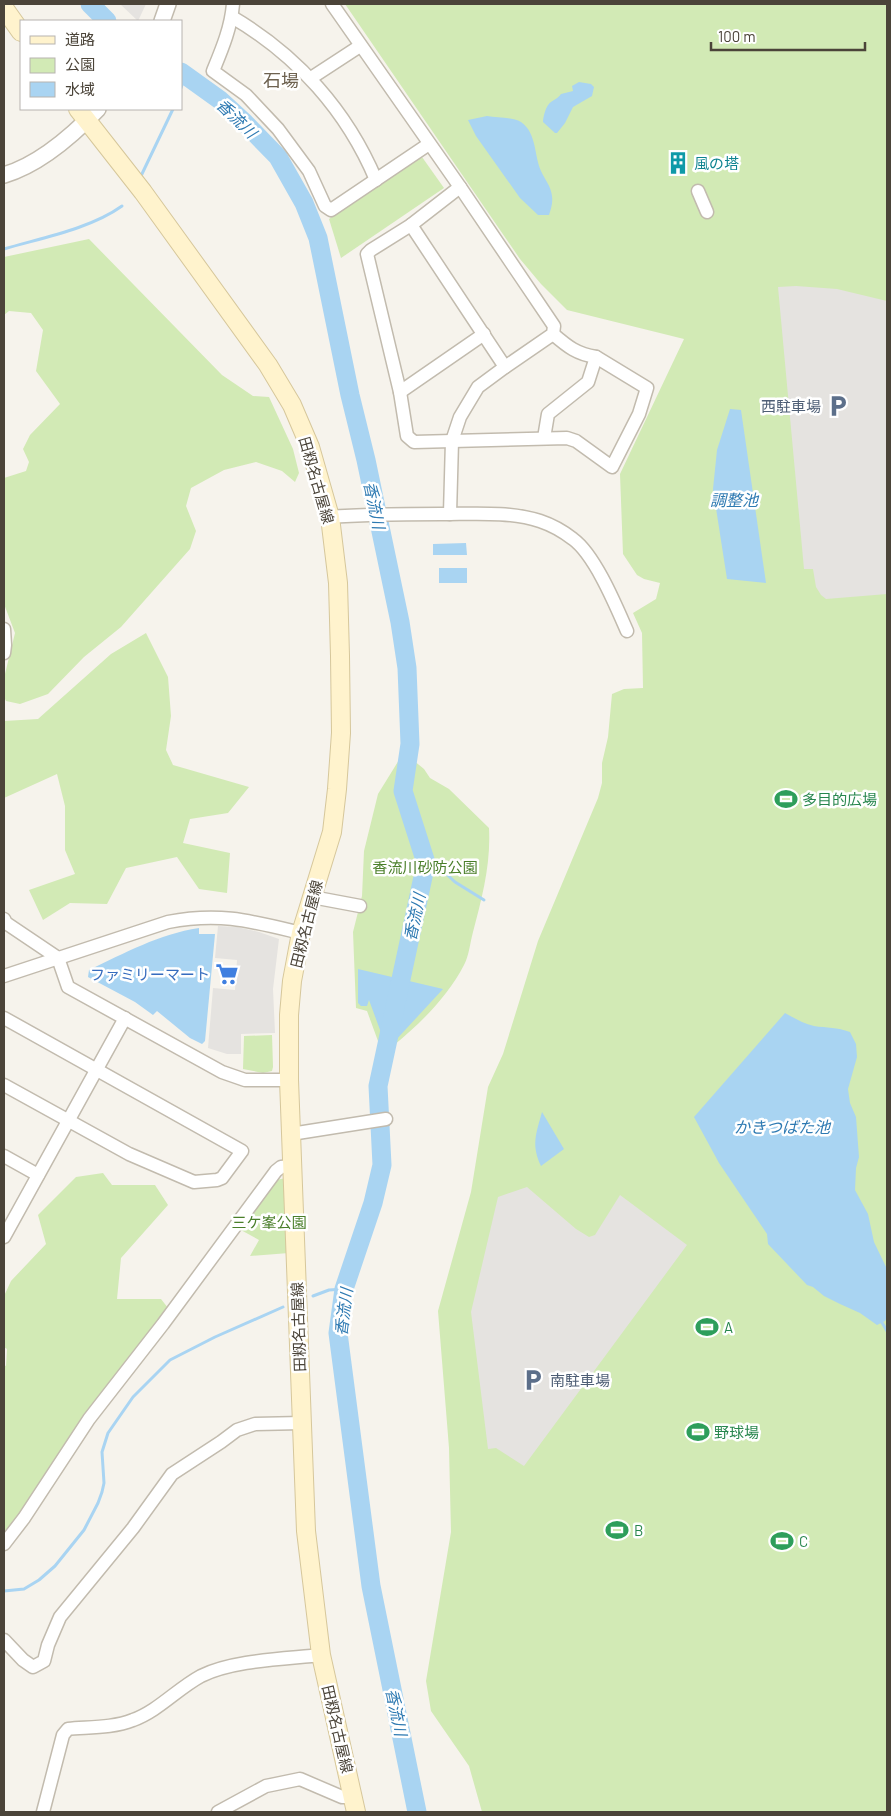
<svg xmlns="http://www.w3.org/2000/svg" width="891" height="1816" viewBox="0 0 891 1816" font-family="Barlow,'Noto Sans JP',sans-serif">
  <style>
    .green { fill: #d2eab5 }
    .parking { fill: #e5e3e0 }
    .water { fill: #a9d4f2 }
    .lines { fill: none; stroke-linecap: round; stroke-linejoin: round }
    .stream { stroke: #a9d4f2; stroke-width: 3 }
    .river { stroke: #a9d4f2; stroke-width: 19 }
    .minor-casing { stroke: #c2bbae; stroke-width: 15 }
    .tertiary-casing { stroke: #c2bbae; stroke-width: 18 }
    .secondary-casing { stroke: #d6c79b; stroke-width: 20 }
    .minor { stroke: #fff; stroke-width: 12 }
    .tertiary { stroke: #fff; stroke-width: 15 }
    .secondary { stroke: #fff3cd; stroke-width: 18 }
    .labels { text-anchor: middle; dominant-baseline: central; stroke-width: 5; stroke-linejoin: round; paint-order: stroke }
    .culture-label { font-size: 15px; fill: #0d838f; stroke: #fff; text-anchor: start }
    .service-label { font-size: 15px; fill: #4e5e75; stroke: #fff; text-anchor: end }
    .street-label { font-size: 15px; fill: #4b4439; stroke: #fff }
    .leisure-label { font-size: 15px; fill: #27864d; stroke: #fff; text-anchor: start }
    .park-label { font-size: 15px; fill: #4a7f2a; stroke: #fff }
    .shop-label { font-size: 15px; fill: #366cbe; stroke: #fff; text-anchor: end }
    .water-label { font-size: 16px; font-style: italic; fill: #2e7ab2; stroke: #fff }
    .quarter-label { font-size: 18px; fill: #6e6250; stroke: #fff }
  </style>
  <rect width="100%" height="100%" fill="#f6f3ec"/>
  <!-- green -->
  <g class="green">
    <polygon points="345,4 887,4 887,1812 482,1812 469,1766 431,1711 426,1681 451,1532 449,1448 438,1311 471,1192 488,1087 503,1054 538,941 598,798 602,783 602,763 608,737 612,694 624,689 643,688 642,633 633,613 656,599 660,583 644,579 637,575 623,554 620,474 684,339 567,310 541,284 520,259"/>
    <polygon points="422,157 444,188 341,258 329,219"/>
    <polygon points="89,239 222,375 253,396 269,397 293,449 299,473 295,482 282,471 256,462 224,470 191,488 186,506 196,531 190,549 121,627 84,657 48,694 20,704 6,701 4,697 4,678 15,633 4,604 4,478 26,471 29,462 23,449 30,435 60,404 36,371 43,330 31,313 9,311 4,315 4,257"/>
    <polygon points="146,633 168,677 171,716 166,750 173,765 249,787 228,813 190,819 183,843 230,853 227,893 199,889 177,857 126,868 107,904 70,903 43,920 29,890 75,874 65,850 65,806 57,774 4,798 4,721 38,719 111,654"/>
    <path d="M399 760H413L424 769 430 778 449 789 489 828C491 864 482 898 473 932 470 943 469 956 464 965 448 996 421 1023 394 1045L378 1041 367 1011 356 1008 353 932 362 896 364 851 378 794Z"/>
    <polygon points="272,1035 273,1067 272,1071 263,1073 243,1069 244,1036"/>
    <polygon points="103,1173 112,1185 155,1185 168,1205 121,1258 117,1299 161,1299 168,1308 4,1538 4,1365 6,1366 7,1349 4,1347 4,1296 11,1281 46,1244 38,1215 76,1177"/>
    <polygon points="286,1178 289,1253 250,1256 259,1240 239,1229 276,1180"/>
  </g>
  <!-- parking -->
  <g class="parking">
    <polygon points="120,4 146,4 138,21"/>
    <polygon points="796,286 837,289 887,301 887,594 826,599 821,595 816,587 813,569 804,569 778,287"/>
    <polygon points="218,926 237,927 259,932 279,939 273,989 275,1033 241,1034 241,1054 227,1054 208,1048 213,988 235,990 237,960 215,958"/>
    <polygon points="527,1187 576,1229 589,1237 595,1235 620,1195 687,1245 524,1466 496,1448 488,1449 471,1312 498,1197"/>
  </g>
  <!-- water -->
  <g class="water">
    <path d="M579 82 591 84 594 87 592 96 573 107 565 123 557 133H555L543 122C543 117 546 105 551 102 555 99 557 99 561 94L573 91 572 86Z"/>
    <path d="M487 116C497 118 512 117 521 122 537 133 534 156 541 171 545 180 551 186 552 196 553 202 551 209 549 215H538L520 198 476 136 468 120Z"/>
    <polygon points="730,409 741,410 766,583 727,579 713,489 717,450"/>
    <polygon points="466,543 467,555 433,555 433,544"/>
    <rect x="439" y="568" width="28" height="15"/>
    <path d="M199 928V934H215L205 1041 202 1044 190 1038 157 1011 153 1015 135 1002 88 977 89 970C125 953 159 934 199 928Z"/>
    <polygon points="358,969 443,989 394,1042 383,1038 369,1000 367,1006 361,1006 358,1003"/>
    <path d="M785 1013C794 1018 804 1024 814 1026 827 1028 837 1027 850 1032L856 1044 857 1057 848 1089 850 1103 856 1117 859 1157 856 1168 855 1190 868 1214 874 1242 887 1269V1317L885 1321 877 1325 860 1313 840 1304 824 1296 813 1287 807 1285 768 1244 767 1234 719 1163 694 1117Z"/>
    <path d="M542 1112 564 1149 541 1166C531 1145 536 1134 542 1112Z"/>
  </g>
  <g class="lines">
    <!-- stream -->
    <g class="stream">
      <polyline points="181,88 185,75"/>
      <polyline points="140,178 173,109"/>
      <path d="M4 249C41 238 90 229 122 206"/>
      <polyline points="420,845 438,866 455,882 484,900"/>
      <polyline points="313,1296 329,1290 344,1289"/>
      <polyline points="881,1321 887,1331"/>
      <polyline points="4,1591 24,1589 39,1580 55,1566 84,1530 98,1503 102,1492 104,1483 102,1452 108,1433 133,1397 170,1360 215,1337 283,1307"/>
    </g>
    <!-- river -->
    <g class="river">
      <polyline points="90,4 107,21"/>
      <polyline points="181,72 220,100 245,123 278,157 304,203 318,238 350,395 366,460 400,622 407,668 410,744 403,791 426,863 378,1086 382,1165 373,1203 344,1289 338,1333 371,1586 417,1812"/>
    </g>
    <defs>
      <g id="minor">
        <path d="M233 4C231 28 222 49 213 71L246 95 278 129 309 171 325 206 331 210 429 144"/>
        <polyline points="332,4 460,187 554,326 553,334 505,367 478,387 460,417 452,441 450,514"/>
        <path d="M232 17C297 55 347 111 376 180"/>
        <polyline points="311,78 360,46"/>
        <path d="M460 187 411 225 371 250 367 254 400 392 407 436 414 442 567 438 576 441 612 467 639 414 647 388 596 357C577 354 568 347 553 334"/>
        <polyline points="698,191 707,212"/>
        <polyline points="411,225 505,367"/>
        <polyline points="400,392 484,334"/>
        <polyline points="544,438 548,414 588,382 596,357"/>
        <path d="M330 517C367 514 404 514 441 514 473 514 509 511 540 521 552 525 564 532 573 539 595 555 616 606 627 631"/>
        <polyline points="4,629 5,645 4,653"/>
        <polyline points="312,897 360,906"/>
        <polyline points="4,919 6,923 58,958 68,987 222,1072 245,1080 289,1080"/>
        <path d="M4 976 168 922C220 912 251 921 301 933"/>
        <polyline points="4,1018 242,1151 222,1178 217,1180 194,1182 129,1154 4,1085"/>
        <polyline points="291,1134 386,1119"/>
        <polyline points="4,1156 38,1175"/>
        <polyline points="4,1237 125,1018"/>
        <polyline points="4,1544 24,1518 89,1419 163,1324 276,1171 281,1167 292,1166"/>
        <polyline points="4,1640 23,1660 33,1667 44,1661 48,1645 60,1617 133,1528 172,1474 221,1442 237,1430 255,1424 302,1423"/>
        <path d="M43 1812 63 1735 68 1729C89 1727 113 1728 133 1720 158 1711 177 1689 201 1676 233 1660 285 1659 321 1655"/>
        <polyline points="218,1812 266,1786 300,1779 342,1797 353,1797"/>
      </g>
      <g id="tertiary">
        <polyline points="162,21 168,4"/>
        <path d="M4 175C38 165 73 135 98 109"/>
      </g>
      <g id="secondary">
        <polyline points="4,8 21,32"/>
        <polyline points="78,109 143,192 268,365 292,405 310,447 330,517 338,583 340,656 341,733 337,789 332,832 301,933 292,981 289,1015 289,1080 306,1531 321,1655 356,1812"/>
      </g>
    </defs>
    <!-- minor casing -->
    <use href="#minor" class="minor-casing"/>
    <!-- tertiary casing -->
    <use href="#tertiary" class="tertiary-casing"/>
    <!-- secondary casing -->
    <use href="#secondary" class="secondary-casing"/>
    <!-- minor -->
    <use href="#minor" class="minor"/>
    <!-- tertiary -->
    <use href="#tertiary" class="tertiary"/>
    <!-- secondary -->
    <use href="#secondary" class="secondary"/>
  </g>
  <!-- icons -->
  <defs>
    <symbol id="building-bare" viewBox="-9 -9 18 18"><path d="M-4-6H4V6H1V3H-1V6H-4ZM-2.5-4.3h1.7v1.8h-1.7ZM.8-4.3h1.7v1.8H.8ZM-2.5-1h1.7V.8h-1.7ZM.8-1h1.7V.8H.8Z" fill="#0f9aa8" stroke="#fff" stroke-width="2.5" paint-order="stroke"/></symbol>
    <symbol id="parking-bare" viewBox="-9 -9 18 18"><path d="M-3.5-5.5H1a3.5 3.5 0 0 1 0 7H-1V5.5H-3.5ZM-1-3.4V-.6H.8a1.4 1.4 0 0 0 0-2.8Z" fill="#5c6f8a" stroke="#fff" stroke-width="2.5" paint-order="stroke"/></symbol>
    <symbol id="stadium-bare" viewBox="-9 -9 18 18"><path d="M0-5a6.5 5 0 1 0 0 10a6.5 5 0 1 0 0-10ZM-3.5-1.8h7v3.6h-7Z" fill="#2e9e5b" stroke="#fff" stroke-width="2.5" paint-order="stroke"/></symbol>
    <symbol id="supermarket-bare" viewBox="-9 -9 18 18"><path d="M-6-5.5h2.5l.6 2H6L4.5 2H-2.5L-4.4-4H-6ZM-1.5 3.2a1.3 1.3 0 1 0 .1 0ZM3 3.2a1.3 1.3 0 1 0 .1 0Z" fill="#3f7fe0" stroke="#fff" stroke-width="2.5" paint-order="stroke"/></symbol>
  </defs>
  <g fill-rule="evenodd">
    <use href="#building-bare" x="662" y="147" width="32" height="32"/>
    <use href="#parking-bare" x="822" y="390" width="32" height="32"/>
    <use href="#stadium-bare" x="770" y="783" width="32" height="32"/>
    <use href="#supermarket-bare" x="211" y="958" width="32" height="32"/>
    <use href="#stadium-bare" x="691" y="1311" width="32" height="32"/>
    <use href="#parking-bare" x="517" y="1364" width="32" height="32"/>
    <use href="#stadium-bare" x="682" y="1416" width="32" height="32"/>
    <use href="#stadium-bare" x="601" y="1514" width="32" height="32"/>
    <use href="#stadium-bare" x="766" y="1525" width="32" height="32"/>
  </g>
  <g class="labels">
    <!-- culture labels -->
    <g class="culture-label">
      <text x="694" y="163">風の塔</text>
    </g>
    <!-- service labels -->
    <g class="service-label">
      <text x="821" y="406">西駐車場</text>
      <text x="550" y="1380" text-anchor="start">南駐車場</text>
    </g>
    <!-- street labels -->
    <g class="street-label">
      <text transform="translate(317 480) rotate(74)">田籾名古屋線</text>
      <text transform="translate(306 924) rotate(-76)">田籾名古屋線</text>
      <text transform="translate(298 1327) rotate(-92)">田籾名古屋線</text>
      <text transform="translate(338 1729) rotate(77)">田籾名古屋線</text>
    </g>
    <!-- leisure labels -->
    <g class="leisure-label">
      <text x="802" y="799">多目的広場</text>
      <text x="724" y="1327">A</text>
      <text x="714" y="1432">野球場</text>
      <text x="634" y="1530">B</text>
      <text x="799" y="1541">C</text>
    </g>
    <!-- park labels -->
    <g class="park-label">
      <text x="425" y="867">香流川砂防公園</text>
      <text x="269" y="1222">三ケ峯公園</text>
    </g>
    <!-- shop labels -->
    <g class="shop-label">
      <text x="210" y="974">ファミリーマート</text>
    </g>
    <!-- water labels -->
    <g class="water-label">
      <text transform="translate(237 118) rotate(44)">香流川</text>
      <text x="734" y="499">調整池</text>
      <text transform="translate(375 505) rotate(78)">香流川</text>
      <text transform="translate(414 917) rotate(-78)">香流川</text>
      <text x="782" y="1126">かきつばた池</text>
      <text transform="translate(343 1312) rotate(-83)">香流川</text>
      <text transform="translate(397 1712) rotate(78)">香流川</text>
    </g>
    <!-- quarter labels -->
    <g class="quarter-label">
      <text x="281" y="80">石場</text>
    </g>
  </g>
  <!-- border -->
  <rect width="891" height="1816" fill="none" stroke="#4b4439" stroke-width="10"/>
  <!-- legend -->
  <rect x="20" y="20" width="162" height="90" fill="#ffffff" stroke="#b7b4b0"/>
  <rect x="30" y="36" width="25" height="8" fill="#fff3cd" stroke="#b7b4b0"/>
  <text x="65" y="45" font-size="15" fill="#4b4439">道路</text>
  <rect x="30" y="58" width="25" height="15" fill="#d2eab5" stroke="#b7b4b0"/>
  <text x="65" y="70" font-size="15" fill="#4b4439">公園</text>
  <rect x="30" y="82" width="25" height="15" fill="#a9d4f2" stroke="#b7b4b0"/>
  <text x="65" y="95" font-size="15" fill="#4b4439">水域</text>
  <!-- scale -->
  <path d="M711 42v8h154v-8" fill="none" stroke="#4b4439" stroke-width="2.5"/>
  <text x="718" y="42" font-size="15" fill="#4b4439" stroke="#ffffff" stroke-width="4" paint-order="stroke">100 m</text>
</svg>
